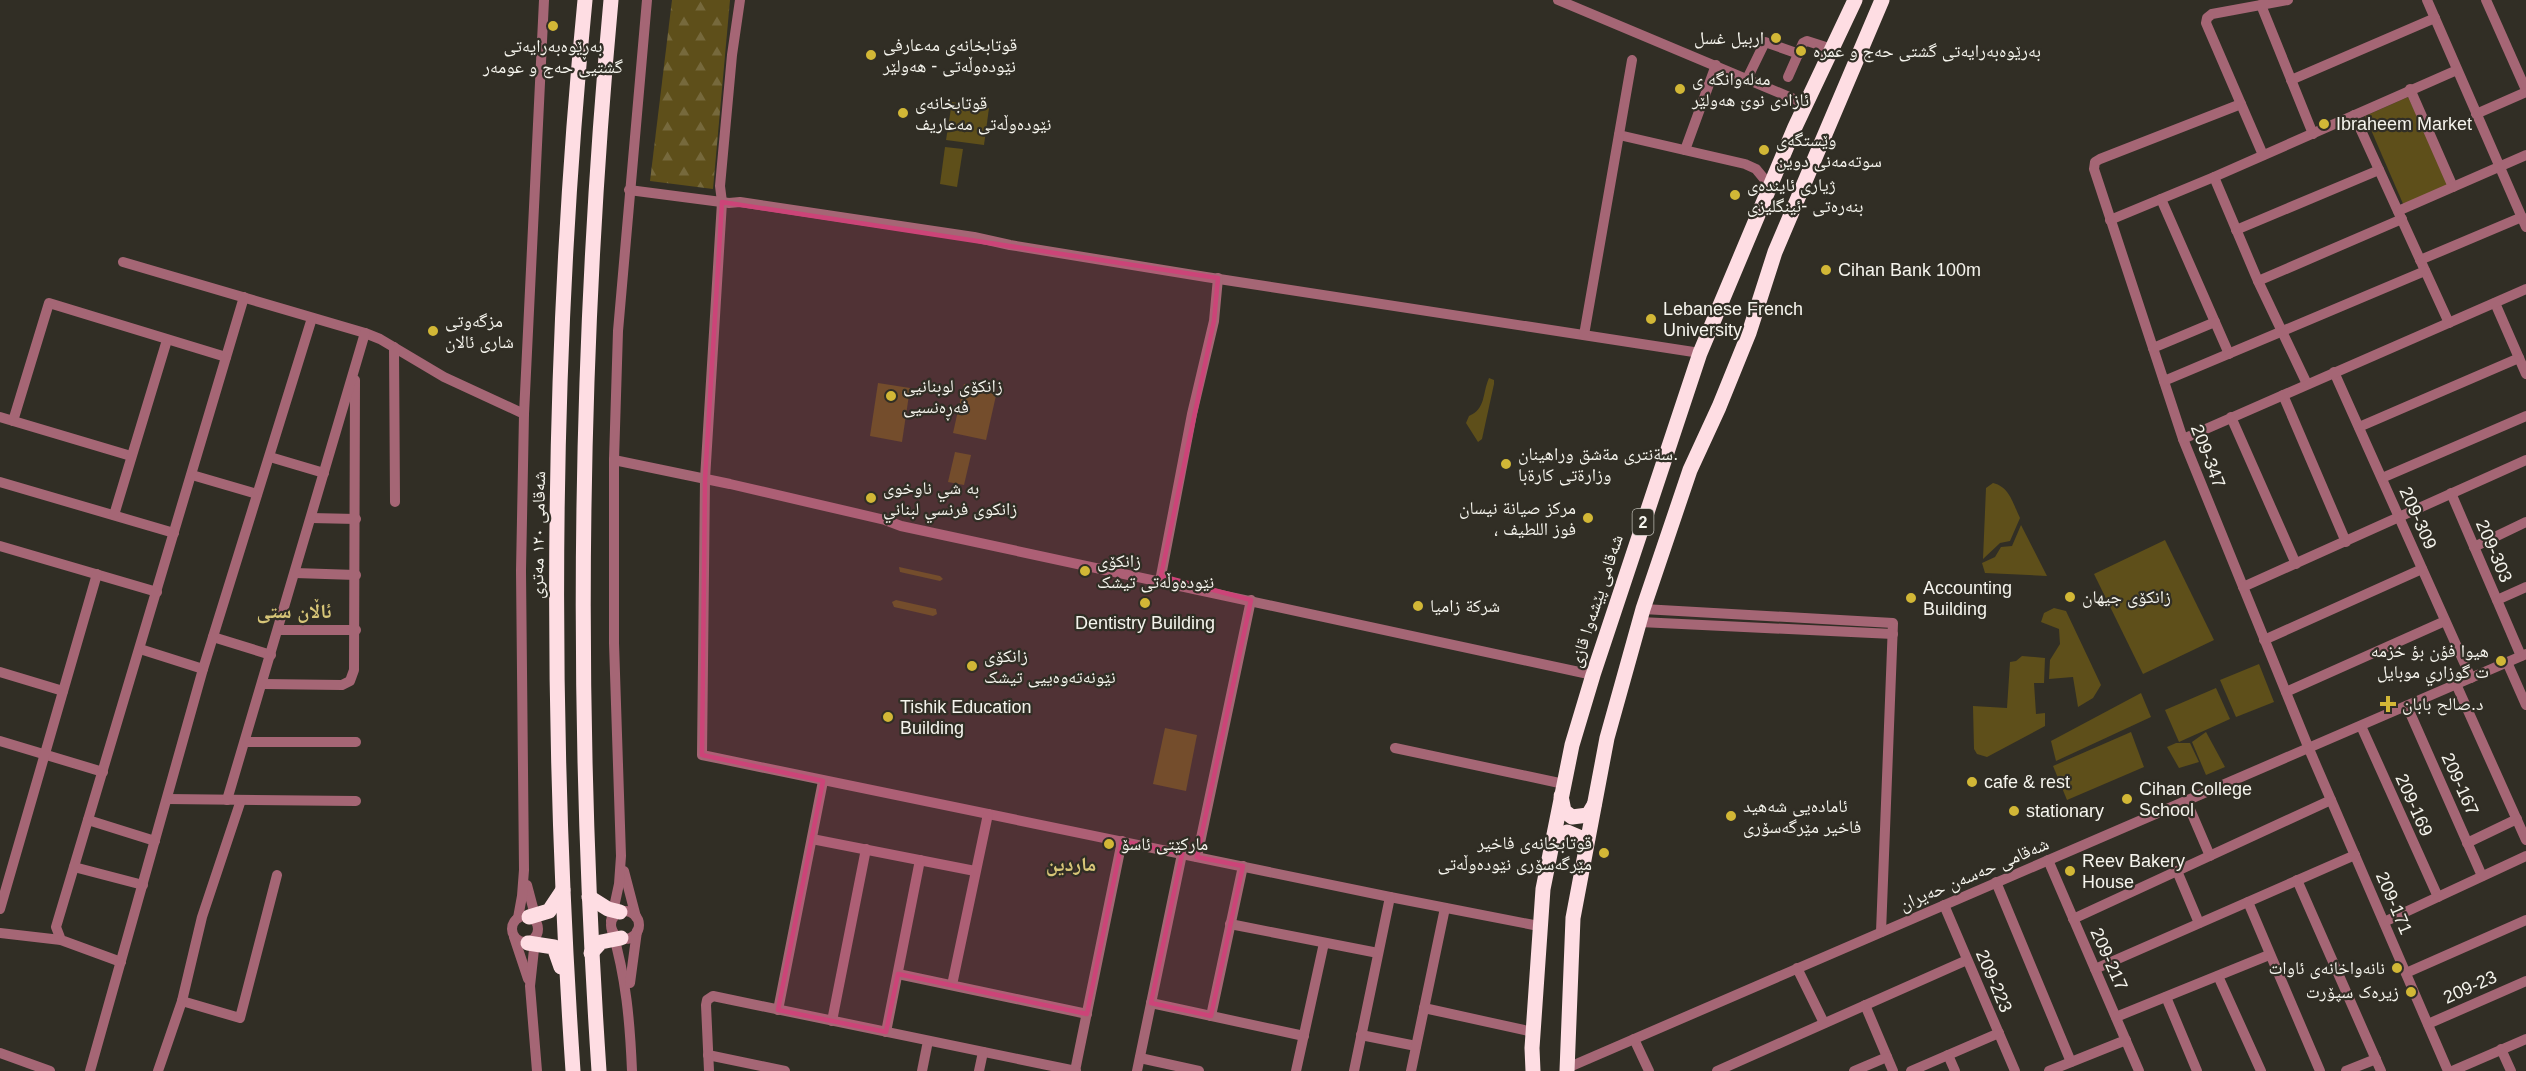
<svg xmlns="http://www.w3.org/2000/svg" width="2526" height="1071" viewBox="0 0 2526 1071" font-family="Arial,'Noto Naskh Arabic',sans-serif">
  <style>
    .green { fill: #5e4f1a }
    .forest { fill: url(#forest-firs) }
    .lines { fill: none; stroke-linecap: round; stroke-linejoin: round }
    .minor { stroke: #a56675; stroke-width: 10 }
    .highway { stroke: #fedde3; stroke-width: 15 }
    .marked { fill: #cc4478; fill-opacity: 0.2; stroke: #cc4478; stroke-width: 4.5; stroke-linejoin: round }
    .poi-dot { fill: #d2b736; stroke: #312e25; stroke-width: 2 }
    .labels { text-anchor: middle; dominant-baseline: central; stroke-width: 4.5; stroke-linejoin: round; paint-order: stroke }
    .shield { fill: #312e25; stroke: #bab9b1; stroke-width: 1.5 }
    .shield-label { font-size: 16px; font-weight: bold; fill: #f5f4ed }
    .poi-label { font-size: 18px; fill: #f5f4ed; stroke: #312e25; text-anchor: start }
    .street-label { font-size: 18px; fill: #f5f4ed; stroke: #312e25 }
    .neighbourhood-label { font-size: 20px; font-weight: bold; fill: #d8c678; stroke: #312e25 }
  </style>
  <defs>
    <pattern id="forest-firs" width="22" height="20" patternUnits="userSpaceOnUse" patternTransform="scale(1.5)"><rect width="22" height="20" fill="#5e4f1a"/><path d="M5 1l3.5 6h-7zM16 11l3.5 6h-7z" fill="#76693c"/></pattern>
  </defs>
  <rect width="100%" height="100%" fill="#312e25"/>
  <!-- green -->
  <g class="green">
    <polygon points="2408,97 2450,185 2404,206 2365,116"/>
    <polygon points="952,102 989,108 984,145 946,140"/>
    <polygon points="945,147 963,149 957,187 940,184"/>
    <path d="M1489 378 1494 380V384L1482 439 1478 442 1466 423 1469 416C1486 409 1482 394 1489 378Z"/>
    <polygon points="878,383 910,388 902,442 870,436"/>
    <polygon points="964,384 997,391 986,440 953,433"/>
    <polygon points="955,452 971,455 964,485 948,482"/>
    <path d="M1993 483C2010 487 2013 504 2020 518L2010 541 2000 543 1983 559 1986 488Z"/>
    <polygon points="2021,525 2047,576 1985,573 1982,563 1995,557 2001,547 2012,546"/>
    <polygon points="2165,540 2214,640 2143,674 2094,574"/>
    <polygon points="899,567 940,576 943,579 940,581 900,572"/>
    <polygon points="896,600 936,609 937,614 933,616 894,607 892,602"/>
    <polygon points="2054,608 2066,611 2101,685 2093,698 2078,707 2073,677 2049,679 2050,660 2060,644 2059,629 2041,622 2044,613"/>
    <polygon points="2022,656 2045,658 2044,683 2034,683 2036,714 2045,713 2045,726 1987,757 1977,754 1974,749 1973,706 2007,708 2010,662 2016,661"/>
    <polygon points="2259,664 2274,702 2236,717 2220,680"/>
    <polygon points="2216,688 2230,719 2179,742 2165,710"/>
    <polygon points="2141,693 2151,717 2056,761 2051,741"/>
    <polygon points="1165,728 1197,735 1186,791 1153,784"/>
    <polygon points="2131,732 2144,767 2067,800 2053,766"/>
    <polygon points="2206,732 2225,767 2206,775 2192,742"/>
    <polygon points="2176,743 2190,743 2199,762 2179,768 2167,747"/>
  </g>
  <!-- forest -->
  <polygon class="forest" points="672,0 730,0 713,189 650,181"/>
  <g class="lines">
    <!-- minor -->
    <g class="minor">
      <polyline points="740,0 732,55 720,186 722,202 705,479 702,755 1390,897 1539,926"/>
      <polyline points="1558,0 1806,104"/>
      <polyline points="2427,0 2526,227"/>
      <polyline points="2486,0 2526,90"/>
      <polyline points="2261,5 2313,134"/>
      <polyline points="1788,77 1803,43 1807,41 1832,49"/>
      <polyline points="1747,79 1765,42 1799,54"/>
      <polyline points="2291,80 2435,18"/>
      <polyline points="2410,89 2453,187"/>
      <polyline points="2241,104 2100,159 2095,162 2094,169 2183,439 2309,749 2448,1071"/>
      <polyline points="2476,114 2526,92"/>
      <polyline points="2354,115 2449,323"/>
      <polyline points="1619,135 1745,164 1756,169 1770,186"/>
      <polyline points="1685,150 1716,65"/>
      <polyline points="2263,155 2206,23 2207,18 2212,14 2288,0"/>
      <polyline points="2214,177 2258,281 2307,384"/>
      <polyline points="629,190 729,203 740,202 974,237 1010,245 1206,277 1700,353"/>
      <polyline points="2161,199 2229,354"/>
      <polyline points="2398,211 2526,155"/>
      <polyline points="2110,220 2214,177 2457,70"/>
      <polyline points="2236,230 2379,170"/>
      <polyline points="2420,260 2522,217"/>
      <polyline points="123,262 365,333 380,339 444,377 524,414"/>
      <polyline points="2258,281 2402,219"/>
      <polyline points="2495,303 2526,374"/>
      <polyline points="1584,335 1632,60"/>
      <polyline points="394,347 395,502"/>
      <polyline points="2153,348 2215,322"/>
      <polyline points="2334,372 2471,678"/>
      <polyline points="2164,381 2425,271"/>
      <polyline points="2283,395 2346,542"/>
      <polyline points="0,417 131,456"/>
      <polyline points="2231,417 2296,564"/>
      <polyline points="13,421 49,303 226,357"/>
      <polyline points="2359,427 2519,358"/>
      <polyline points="2183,439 2526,289"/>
      <polyline points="270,457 324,473"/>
      <polyline points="614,460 730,484 885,520 901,526 1593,675"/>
      <polyline points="192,475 257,494"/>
      <polyline points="2382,478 2526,416"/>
      <polyline points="0,482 174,533"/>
      <polyline points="2451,493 2521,656"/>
      <polyline points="114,515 167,340"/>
      <polyline points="311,518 356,519"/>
      <polyline points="0,546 157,592"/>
      <polyline points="2474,547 2526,522"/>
      <polyline points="295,573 356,575"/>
      <polyline points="1161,576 1192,414 1214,321 1218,278"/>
      <polyline points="2243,587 2526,460"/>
      <polyline points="2497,600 2526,587"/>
      <polyline points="1643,609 1893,623 1881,932"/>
      <polyline points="1640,622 1893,634"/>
      <polyline points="279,630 356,630"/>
      <polyline points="213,637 271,655"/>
      <polyline points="2264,640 2422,569"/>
      <polyline points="140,649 203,669"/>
      <polyline points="2507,662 2526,705"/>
      <polyline points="0,672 63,691"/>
      <polyline points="263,684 342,685 350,681 354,670 355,380"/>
      <polyline points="2456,684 2526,840"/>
      <polyline points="2286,692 2445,621"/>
      <polyline points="2407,706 2482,876"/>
      <polyline points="2361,726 2438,897"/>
      <polyline points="0,741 103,772"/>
      <polyline points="246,742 356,742"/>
      <polyline points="1395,748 1564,784"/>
      <polyline points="167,799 356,801"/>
      <polyline points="227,800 365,333"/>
      <polyline points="2186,800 2210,856"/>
      <polyline points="88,820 155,841"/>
      <polyline points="812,839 975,871"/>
      <polyline points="2467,843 2517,819"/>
      <polyline points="1197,857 1251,600"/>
      <polyline points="2048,860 2139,1071"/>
      <polyline points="74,867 143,885"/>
      <polyline points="624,871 636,917"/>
      <polyline points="2177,871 2199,923"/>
      <polyline points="2297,880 2381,1071"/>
      <polyline points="1996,882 2071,1062"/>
      <polyline points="527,885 536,919"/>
      <polyline points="2248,902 2320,1071"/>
      <polyline points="1944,905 2015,1071"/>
      <polyline points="0,909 97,574"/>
      <circle cx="625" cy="925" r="14"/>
      <circle cx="525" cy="929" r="13"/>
      <polyline points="518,918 522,896 524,870 521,571 524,414 544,0"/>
      <polyline points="2073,919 2331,800"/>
      <polyline points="611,921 619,884 621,856 614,643 614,460 618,331 647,0"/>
      <polyline points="2384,922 2526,856"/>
      <polyline points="1230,924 1378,953"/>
      <path d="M612 930C626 977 630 1022 632 1071"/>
      <polyline points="0,933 61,940"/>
      <polyline points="514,937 528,979"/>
      <polyline points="535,940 530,986 537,1071"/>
      <polyline points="121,962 61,940 56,927 244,297"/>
      <polyline points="1797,968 1824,1023"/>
      <polyline points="2095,969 2355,855"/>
      <polyline points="2406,973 2526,920"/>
      <polyline points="898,974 1087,1014"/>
      <polyline points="2218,976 2261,1071"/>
      <polyline points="630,983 637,931"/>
      <polyline points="952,985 988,814"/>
      <polyline points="2166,997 2197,1071"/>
      <polyline points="182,1001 240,1018 277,875"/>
      <polyline points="1151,1003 1304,1036"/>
      <polyline points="1865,1005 1893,1071"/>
      <polyline points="1424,1008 1533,1032"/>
      <polyline points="778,1010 823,781"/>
      <polyline points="1211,1016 1243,866"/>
      <polyline points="2116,1017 2269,955"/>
      <polyline points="832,1021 866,849"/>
      <polyline points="2428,1024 2526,981"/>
      <polyline points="886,1032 920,860"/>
      <polyline points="1361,1035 1416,1046"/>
      <polyline points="1634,1039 1649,1071"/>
      <polyline points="2501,1049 2511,1071"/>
      <polyline points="0,1053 50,1071"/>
      <polyline points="708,1055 785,1071"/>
      <polyline points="1948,1055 1955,1071"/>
      <polyline points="1140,1058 1199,1071"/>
      <polyline points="1567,1068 2526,654"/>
      <polyline points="90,1071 203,669 312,318"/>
      <polyline points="158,1071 182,1001 202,917 241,800"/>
      <polyline points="709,1071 706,1005 707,1000 713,996 1076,1071"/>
      <polyline points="922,1071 928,1041"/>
      <polyline points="979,1071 983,1052"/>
      <polyline points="1075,1071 1122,841"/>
      <polyline points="1137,1071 1182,854"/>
      <polyline points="1296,1071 1324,943"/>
      <polyline points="1354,1071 1390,897"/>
      <polyline points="1411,1071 1445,908"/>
      <polyline points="1717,1071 1967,960"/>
      <polyline points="1854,1071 1887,1057"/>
      <polyline points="1911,1071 1999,1033"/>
      <polyline points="2049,1071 2126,1040"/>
      <polyline points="2346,1071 2376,1059"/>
      <polyline points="2452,1071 2526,1039"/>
    </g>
    <!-- highway -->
    <g class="highway">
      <polyline points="1561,796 1564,811 1572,817 1588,815 1594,805"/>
      <polyline points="1551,846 1556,837 1567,832 1581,838 1585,849"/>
      <polyline points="589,897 608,909 620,912"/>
      <polyline points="529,917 549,911 563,890"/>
      <polyline points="528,943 554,947 561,967"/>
      <polyline points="591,953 601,942 621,938"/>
      <path d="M573 1071C549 715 550 355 585 0"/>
      <path d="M599 1071C575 714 578 356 611 0"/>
      <polyline points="1533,1071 1532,1048 1543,889 1572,745 1593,675 1700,353 1795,127 1855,0"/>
      <polyline points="1567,1071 1573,918 1607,738 1643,609 1690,470 1719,407 1749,333 1775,252 1882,0"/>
    </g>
  </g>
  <!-- marked area -->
  <path class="marked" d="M722 202 1218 278 1214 321 1161 576 1251 600 1197 857 1243 866 1211 1016 1151 1003 1182 854 1122 841 1087 1014 898 974 886 1032 778 1010 823 781 702 755 705 479Z"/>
  <!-- markers -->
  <g class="poi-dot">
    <circle cx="553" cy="26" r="6"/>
    <circle cx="1776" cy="38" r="6"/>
    <circle cx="1801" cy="51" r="6"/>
    <circle cx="871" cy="55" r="6"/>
    <circle cx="1680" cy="89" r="6"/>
    <circle cx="903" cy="113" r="6"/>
    <circle cx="2324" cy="124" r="6"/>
    <circle cx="1764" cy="150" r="6"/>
    <circle cx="1735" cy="195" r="6"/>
    <circle cx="1826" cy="270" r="6"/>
    <circle cx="1651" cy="319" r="6"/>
    <circle cx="433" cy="331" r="6"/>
    <circle cx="891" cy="396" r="6"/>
    <circle cx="1506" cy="464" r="6"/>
    <circle cx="871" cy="498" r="6"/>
    <circle cx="1588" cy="518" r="6"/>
    <circle cx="1085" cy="571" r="6"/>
    <circle cx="2070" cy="597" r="6"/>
    <circle cx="1911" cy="598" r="6"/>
    <circle cx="1145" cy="603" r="6"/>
    <circle cx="1418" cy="606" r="6"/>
    <circle cx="2501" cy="661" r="6"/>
    <circle cx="972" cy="666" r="6"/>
    <path d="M2385 695h6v6h6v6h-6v6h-6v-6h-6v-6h6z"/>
    <circle cx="888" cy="717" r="6"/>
    <circle cx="1972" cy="782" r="6"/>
    <circle cx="2127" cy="799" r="6"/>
    <circle cx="2014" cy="811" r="6"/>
    <circle cx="1731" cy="816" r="6"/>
    <circle cx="1109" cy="844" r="6"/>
    <circle cx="1604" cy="853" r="6"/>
    <circle cx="2070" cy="871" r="6"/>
    <circle cx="2397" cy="968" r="6"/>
    <circle cx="2411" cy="992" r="6"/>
  </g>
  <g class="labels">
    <!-- shield labels -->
    <rect class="shield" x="1632.5" y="509" width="21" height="26" rx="4.5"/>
    <g class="shield-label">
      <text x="1643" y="522">2</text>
    </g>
    <!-- poi labels -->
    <g class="poi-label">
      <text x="1764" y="38" text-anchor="end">اربيل غسل</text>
      <text x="883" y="45">قوتابخانەی مەعارفی<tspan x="883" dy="21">نێودەوڵەتی - هەولێر</tspan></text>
      <text x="553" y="46" text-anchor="middle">بەڕێوەبەرایەتی<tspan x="553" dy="21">گشتیی حەج و عومەر</tspan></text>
      <text x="1813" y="51">بەرێوەبەرایەتی گشتی حەج و عمرە</text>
      <text x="1692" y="79">مەلەوانگە ی<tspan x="1692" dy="21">ئازادی نوێ هەولێر</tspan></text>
      <text x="915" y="103">قوتابخانەی<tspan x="915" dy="21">نێودەوڵەتی مەعاریف</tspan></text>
      <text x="2336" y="124">Ibraheem Market</text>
      <text x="1776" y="140">وێستگەی<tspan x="1776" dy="21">سوتەمەنی دوین</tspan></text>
      <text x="1747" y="185">ژیاری ئایندەی<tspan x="1747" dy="21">بنەرەتی -ئینگلیزی</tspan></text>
      <text x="1838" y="270">Cihan Bank 100m</text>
      <text x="1663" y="309">Lebanese French<tspan x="1663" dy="21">University</tspan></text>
      <text x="445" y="321">مزگەوتی<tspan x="445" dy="21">شاری ئالان</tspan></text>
      <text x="903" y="386">زانکۆی لوبنانیی<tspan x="903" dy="21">فەڕەنسیی</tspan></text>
      <text x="1518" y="454">سةنترى مةشق وراهينان.<tspan x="1518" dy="21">وزارةتى كارةبا</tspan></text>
      <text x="883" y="488">به شي ناوخوى<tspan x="883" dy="21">زانكوى فرنسي لبناني</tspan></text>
      <text x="1576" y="508" text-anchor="end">مركز صيانة نيسان<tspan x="1576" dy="21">، فوز اللطيف</tspan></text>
      <text x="1097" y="561">زانکۆی<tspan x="1097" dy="21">نێودەوڵەتی تیشک</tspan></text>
      <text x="1923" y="588">Accounting<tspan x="1923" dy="21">Building</tspan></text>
      <text x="2082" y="597">زانکۆی جیھان</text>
      <text x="1430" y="606">شركة زاميا</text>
      <text x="1145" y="623" text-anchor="middle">Dentistry Building</text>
      <text x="2489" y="651" text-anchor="end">هيوا فؤن بؤ خزمه<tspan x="2489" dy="21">ت گوزاري موبايل</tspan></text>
      <text x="984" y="656">زانکۆی<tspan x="984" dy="21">نێونەتەوەییی تیشک</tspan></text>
      <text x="2402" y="704">د.صالح بابان</text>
      <text x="900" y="707">Tishik Education<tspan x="900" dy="21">Building</tspan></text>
      <text x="1984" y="782">cafe &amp; rest</text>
      <text x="2139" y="789">Cihan College<tspan x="2139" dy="21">School</tspan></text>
      <text x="1743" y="806">ئامادەیی شەهید<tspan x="1743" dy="21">فاخیر مێرگەسۆری</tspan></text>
      <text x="2026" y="811">stationary</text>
      <text x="1592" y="843" text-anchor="end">قوتابخانەی فاخیر<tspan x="1592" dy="21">مێرگەسۆری نێودەوڵەتی</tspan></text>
      <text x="1121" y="844">مارکێتی ئاسۆ</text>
      <text x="2082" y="861">Reev Bakery<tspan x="2082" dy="21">House</tspan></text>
      <text x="2385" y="968" text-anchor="end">نانەواخانەی ئاوات</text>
      <text x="2399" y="992" text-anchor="end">زیرەک سپۆرت</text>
    </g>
    <!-- street labels -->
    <g class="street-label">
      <text transform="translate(2208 456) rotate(69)">209-347</text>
      <text transform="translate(2418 518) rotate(66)">209-309</text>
      <text transform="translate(538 535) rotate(-89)">شەقامی ١٢٠ مەتری</text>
      <text transform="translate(2494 551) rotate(67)">209-303</text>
      <text transform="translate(1596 601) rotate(-72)">شەقامی پێشەوا قازی</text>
      <text transform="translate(2460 784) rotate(66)">209-167</text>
      <text transform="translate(2414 805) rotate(66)">209-169</text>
      <text transform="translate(1974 874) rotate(-23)">شەقامی حەسەن حەیران</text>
      <text transform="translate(2394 903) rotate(67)">209-171</text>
      <text transform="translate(2109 959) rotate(66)">209-217</text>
      <text transform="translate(1994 981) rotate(67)">209-223</text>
      <text transform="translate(2470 987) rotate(-24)">209-23</text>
    </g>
    <!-- neighbourhood labels -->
    <g class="neighbourhood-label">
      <text x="294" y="611">ئاڵان ستی</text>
      <text x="1071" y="864">ماردین</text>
    </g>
  </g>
</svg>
